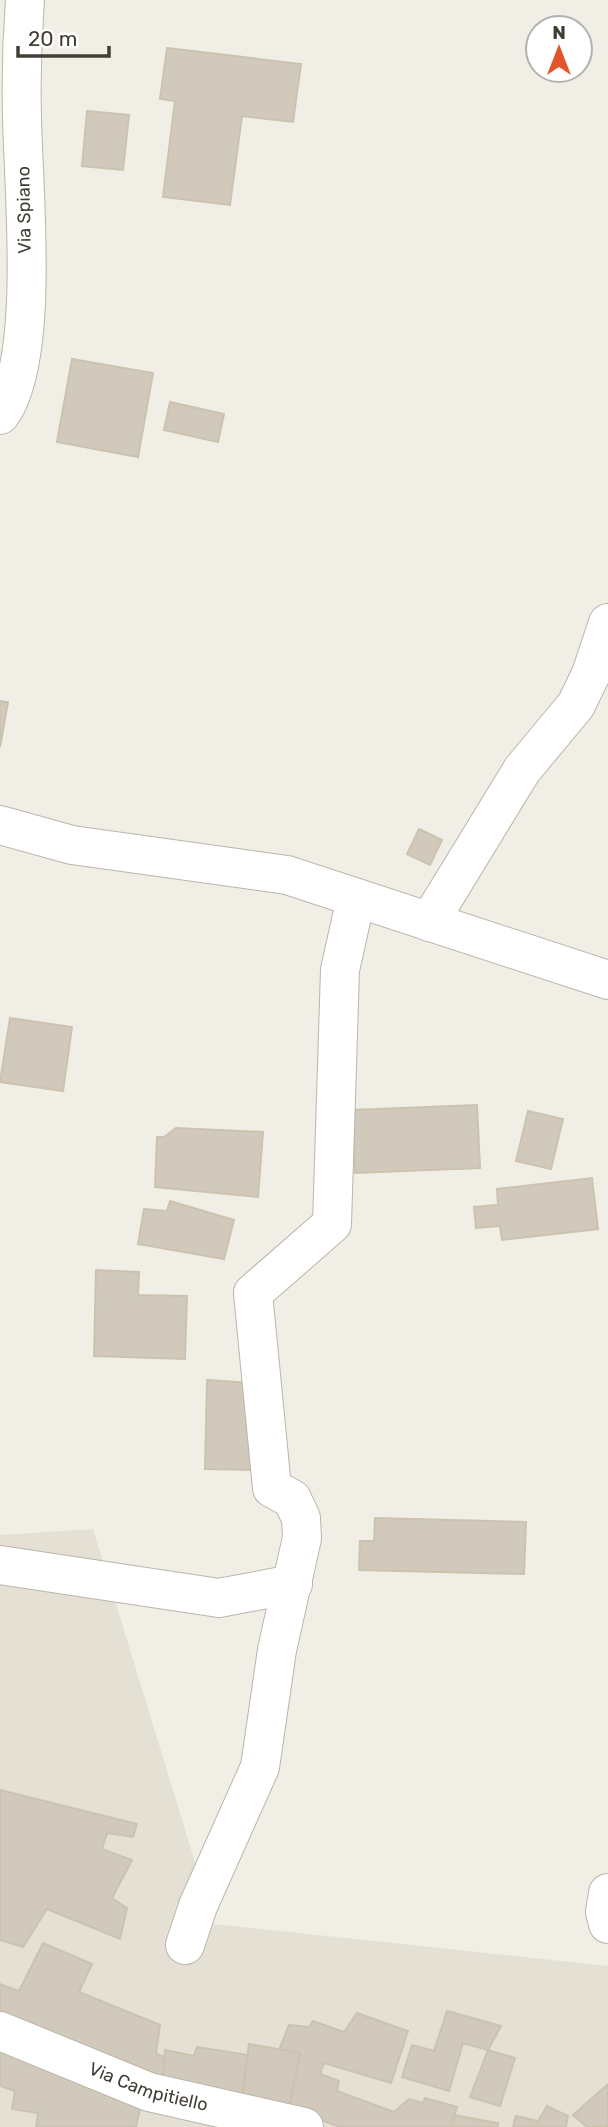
<svg xmlns="http://www.w3.org/2000/svg" width="608" height="2127" viewBox="0 0 608 2127" font-family="Rubik,sans-serif">
  <style>
    .residential { fill: #e4e0d4 }
    .building { fill: #d1cabc; stroke: #cbc3b0; stroke-width: 2 }
    .lines { fill: none; stroke-linecap: round; stroke-linejoin: round }
    .minor-casing { stroke: #bbb6a9; stroke-width: 40 }
    .minor { stroke: #fff; stroke-width: 38 }
    .labels { text-anchor: middle; dominant-baseline: central; stroke-width: 5; stroke-linejoin: round; paint-order: stroke }
    .street-label { font-size: 18px; fill: #423e36; stroke: #fff }
  </style>
  <rect width="100%" height="100%" fill="#f1eee5"/>
  <!-- residential -->
  <polygon class="residential" points="93,1529 214,1924 608,1966 608,2127 0,2127 0,1535"/>
  <!-- building -->
  <g class="building">
    <polygon points="167,48 301,64 293,122 242,116 230,205 163,197 175,101 160,99"/>
    <polygon points="87,111 129,115 123,170 82,166"/>
    <polygon points="72,359 153,373 138,457 57,442"/>
    <polygon points="170,402 224,414 218,442 164,430"/>
    <polygon points="0,701 8,702 0,747"/>
    <polygon points="419,829 442,840 430,865 407,854"/>
    <polygon points="10,1018 72,1027 63,1091 0,1082"/>
    <polygon points="477,1105 480,1168 355,1173 352,1110"/>
    <polygon points="528,1111 563,1119 551,1169 516,1161"/>
    <polygon points="176,1128 263,1132 258,1197 155,1187 157,1137 164,1137"/>
    <polygon points="592,1178 598,1229 502,1240 500,1226 476,1228 474,1207 498,1205 497,1189"/>
    <polygon points="170,1201 234,1220 224,1259 138,1244 144,1209 167,1211"/>
    <polygon points="96,1270 139,1272 138,1295 187,1296 185,1359 94,1356"/>
    <polygon points="207,1380 252,1383 255,1470 205,1469"/>
    <polygon points="375,1518 526,1522 524,1574 359,1570 360,1541 374,1541"/>
    <polygon points="0,1790 137,1824 133,1837 107,1833 102,1849 132,1860 112,1898 127,1908 120,1939 47,1909 23,1947 0,1940"/>
    <polygon points="43,1943 92,1964 79,1992 160,2025 156,2053 165,2058 162,2088 0,2018 0,1984 19,1991"/>
    <polygon points="447,2011 501,2026 488,2050 463,2043 449,2091 402,2077 412,2045 434,2051"/>
    <polygon points="357,2013 408,2031 391,2083 324,2063 320,2074 339,2081 337,2091 394,2112 409,2099 423,2103 425,2098 457,2107 451,2127 340,2127 289,2108 300,2053 279,2050 289,2025 309,2027 313,2021 344,2032"/>
    <polygon points="0,2037 143,2095 136,2127 36,2127 38,2113 12,2109 15,2091 0,2086"/>
    <polygon points="249,2044 300,2053 289,2108 241,2101"/>
    <polygon points="197,2047 248,2055 241,2101 162,2088 165,2050 194,2056"/>
    <polygon points="488,2050 515,2058 500,2106 470,2097"/>
    <polygon points="608,2084 608,2126 587,2127 573,2115"/>
    <polygon points="547,2106 568,2116 566,2127 513,2127 516,2116 538,2121"/>
    <polygon points="454,2115 498,2123 498,2127 451,2127"/>
  </g>
  <g class="lines">
    <defs>
      <g id="minor">
        <path d="M0 415C41 362 23 187 22 117 21 78 22 39 25 0"/>
        <polyline points="0,825 72,845 287,875 608,980"/>
        <polyline points="429,922 522,770 576,705 591,674 608,623"/>
        <polyline points="0,1565 219,1598 293,1584"/>
        <polyline points="608,1893 605,1912 608,1924"/>
        <polyline points="185,1945 198,1906 260,1767 277,1650 302,1538 301,1518 292,1499 272,1488 253,1293 332,1224 340,970 356,898"/>
        <path id="s1" d="M0 2031 149 2092 304 2127"/>
      </g>
    </defs>
    <!-- minor casing -->
    <use href="#minor" class="minor-casing"/>
    <!-- minor -->
    <use href="#minor" class="minor"/>
  </g>
  <g class="labels">
    <!-- street labels -->
    <g class="street-label">
      <text transform="translate(24 210) rotate(-91)">Via Spiano</text>
      <text stroke="none"><textPath href="#s1" startOffset="159">Via Campitiello</textPath></text>
    </g>
  </g>
  <!-- north arrow -->
  <g transform="translate(559 49)"><circle r="33" fill="#ffffff" stroke="#b3b2af" stroke-width="2"/>
  <path d="M0-5L12 26L0 18L-12 26Z" fill="#e2552a"/>
  <text y="-10" font-size="19" font-weight="bold" text-anchor="middle" fill="#423e36">N</text>
  </g>
  <!-- scale -->
  <path d="M18 46v10h91v-10" fill="none" stroke="#423e36" stroke-width="3.5"/>
  <text x="28" y="46" font-size="21" fill="#423e36" stroke="#ffffff" stroke-width="5" paint-order="stroke">20 m</text>
</svg>
